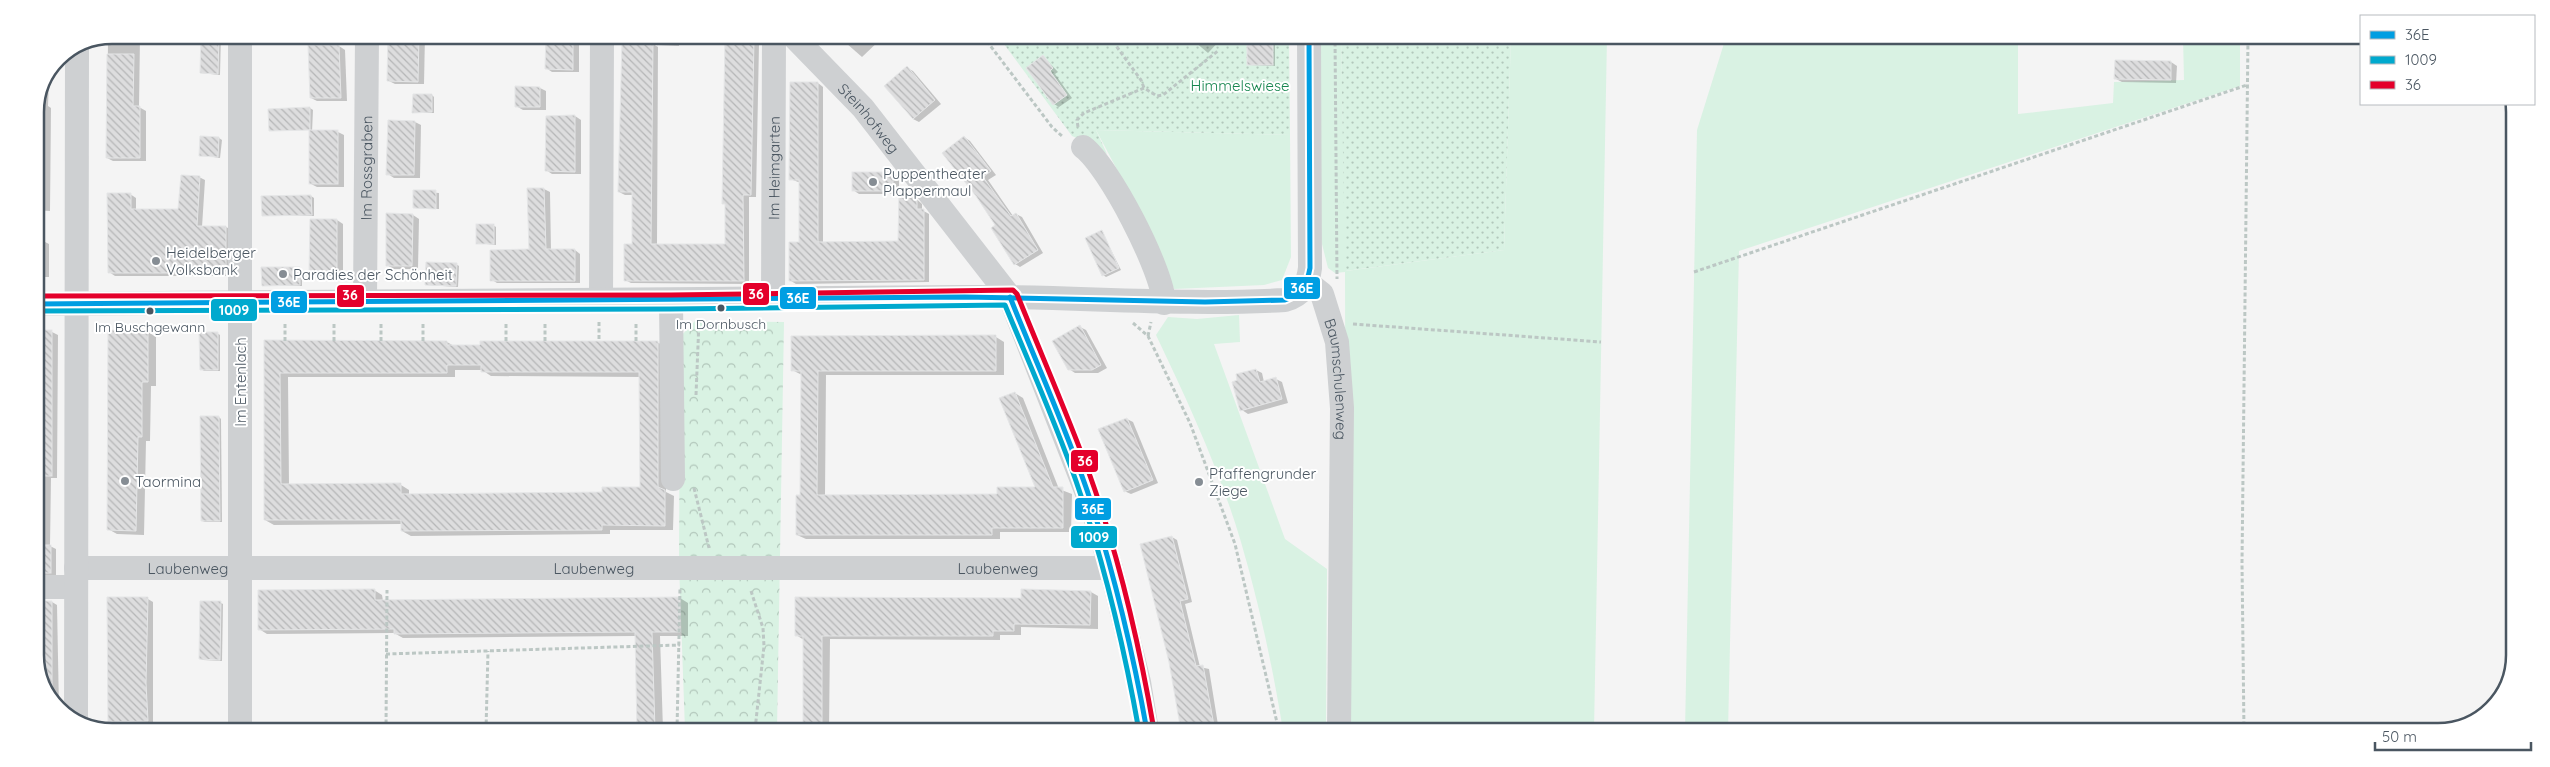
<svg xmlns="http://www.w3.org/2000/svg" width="2550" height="767" viewBox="0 0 2550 767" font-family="Quicksand,sans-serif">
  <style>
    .grass { fill: #d9f2e3 }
    .forest { fill: url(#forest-crowns) }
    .garden { fill: url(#garden-dots) }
    .shadow { fill: #0003; fill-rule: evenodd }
    .building { fill: url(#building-back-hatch); stroke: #e5e6e7; fill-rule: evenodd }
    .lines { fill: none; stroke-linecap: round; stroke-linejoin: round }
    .path { stroke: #bcc7c4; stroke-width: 3; stroke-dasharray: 4 2.5; stroke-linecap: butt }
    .minor { stroke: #ced0d2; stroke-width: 24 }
    .bus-1-casing { stroke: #fff; stroke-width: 9 }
    .bus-2-casing { stroke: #fff; stroke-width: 9 }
    .bus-3-casing { stroke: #fff; stroke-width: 9 }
    .bus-1 { stroke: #009ee2; stroke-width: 5 }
    .bus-2 { stroke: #00a9ce; stroke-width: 5 }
    .bus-3 { stroke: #e4002b; stroke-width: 5 }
    .poi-dot { fill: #868d94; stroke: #fff; stroke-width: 2 }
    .bus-dot { fill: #4a5661; stroke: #fff; stroke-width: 2 }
    .labels { text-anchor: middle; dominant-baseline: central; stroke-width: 4; stroke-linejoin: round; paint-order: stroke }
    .bus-label { font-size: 14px; fill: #4a5661; stroke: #fff }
    .park-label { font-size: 15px; fill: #17864f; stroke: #fff }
    .street-label { font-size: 15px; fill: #4a5661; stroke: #fff }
    .poi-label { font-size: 15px; fill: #4a5661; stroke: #fff; text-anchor: start }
    .rim { fill: none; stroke: #4a5661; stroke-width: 2.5 }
    .line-badge { stroke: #fff; stroke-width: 2 }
    .badge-label { font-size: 14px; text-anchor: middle; font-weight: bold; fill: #fff }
  </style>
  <defs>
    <pattern id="forest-crowns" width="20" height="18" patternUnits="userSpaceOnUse" patternTransform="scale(1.25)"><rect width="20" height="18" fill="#d9f2e3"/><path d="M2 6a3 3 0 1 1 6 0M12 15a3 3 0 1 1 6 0" fill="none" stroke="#b2c7bb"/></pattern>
    <pattern id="garden-dots" width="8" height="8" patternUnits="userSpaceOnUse" patternTransform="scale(1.25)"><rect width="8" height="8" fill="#d9f2e3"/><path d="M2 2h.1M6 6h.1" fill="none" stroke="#b2c7bb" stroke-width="1.8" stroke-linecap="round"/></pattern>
    <pattern id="building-back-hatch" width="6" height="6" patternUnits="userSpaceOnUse" patternTransform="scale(1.25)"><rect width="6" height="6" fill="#ddddde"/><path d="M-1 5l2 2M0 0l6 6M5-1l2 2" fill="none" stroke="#b5b6b7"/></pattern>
  </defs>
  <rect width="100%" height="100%" fill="#f4f4f4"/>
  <!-- grass -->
  <g class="grass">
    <polygon points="1319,36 1341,36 1346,271 1504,250 1511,37 1607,37 1594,731 1346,731 1345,272 1335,273 1328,268 1321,240"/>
    <polygon points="1726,37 2018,37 2018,114 2113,103 2114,82 2184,80 2183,37 2240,37 2240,86 1739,251 1728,731 1685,731 1697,130"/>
    <polygon points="1096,130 1290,135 1291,257 1282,280 1264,285 1174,289 1155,241"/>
    <path d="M1239 315 1240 342 1214 344 1285 539 1327 569 1326 731H1283C1273 668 1259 603 1241 542 1220 471 1188 402 1156 335L1168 317 1197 319Z"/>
  </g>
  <!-- forest -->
  <polygon class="forest" points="695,321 784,322 777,730 685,730 679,564 680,337"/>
  <!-- garden -->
  <g class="garden">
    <polygon points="998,36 1289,36 1290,135 1096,130 1107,154 1097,147 1072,136"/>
    <polygon points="1341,36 1511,37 1504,250 1345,271"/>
  </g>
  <!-- shadow -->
  <g class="shadow">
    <polygon points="112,35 148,35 140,37 139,107 146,111 146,161 113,161 107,158 108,37"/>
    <polygon points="202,35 221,35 220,75 201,73"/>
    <polygon points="263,35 310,35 310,42 266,42 263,41"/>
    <polygon points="389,35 425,35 424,84 395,84 389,81"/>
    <polygon points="547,35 579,36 579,72 552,72 546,68"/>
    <polygon points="657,36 678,36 679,46 658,45 657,245 726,245 727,205 723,203 726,36 749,36 749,40 759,44 756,197 749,197 749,284 631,283 625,280 633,245 633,195 625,195 619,192 653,44 658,47"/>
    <polygon points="838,36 880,36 882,38 862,57"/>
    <polygon points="1188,36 1224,36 1208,53"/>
    <polygon points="1249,36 1275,36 1275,66 1248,65"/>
    <polygon points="339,46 345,50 347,101 317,101 311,98"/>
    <polygon points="1043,56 1058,72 1055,74 1072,98 1059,107 1054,104"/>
    <polygon points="2171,62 2177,66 2176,83 2122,82 2116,79"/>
    <polygon points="907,68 913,71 941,104 919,122 913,119"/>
    <polygon points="49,79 48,106 51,108 50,211 35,210 35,111"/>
    <polygon points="818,83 823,87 823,243 900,242 912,195 922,204 922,210 929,214 929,282 796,284 791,281 801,243 801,183 790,179"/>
    <polygon points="540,88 546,91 546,110 523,110 516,106"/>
    <polygon points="432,95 434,97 434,113 414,113"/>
    <polygon points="310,108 313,110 312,132 338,132 344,135 344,187 317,187 311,184 310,130 271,130 270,110"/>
    <polygon points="575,116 581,120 581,174 552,174 546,170"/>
    <polygon points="415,122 421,125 420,178 394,178 388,174"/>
    <polygon points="964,137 970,141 996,175 988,180 1013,216 1016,214 1022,217 1043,253 1020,267 1015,264"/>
    <polygon points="219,138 222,140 220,158 200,155"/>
    <polygon points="853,173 893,173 899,177 899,194 859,194 853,190"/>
    <polygon points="199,177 205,180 202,227 226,227 232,230 232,276 115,276 109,272 180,210"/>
    <polygon points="528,189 544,189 550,192 551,251 575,250 580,254 580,283 497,283 492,280 530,251"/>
    <polygon points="415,191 439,193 439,209 415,208"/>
    <polygon points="130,194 136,198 136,213 115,212"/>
    <polygon points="311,196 314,198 314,216 263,215 263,197"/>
    <polygon points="388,215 413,215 419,219 418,269 393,269 387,265"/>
    <polygon points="337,220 343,224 343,276 316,276 310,272"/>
    <polygon points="493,225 496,227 496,245 477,243"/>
    <polygon points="1102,232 1121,270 1106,277 1103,275"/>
    <polygon points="35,241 43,241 49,244 49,277 35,277"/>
    <polygon points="456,264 459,266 458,287 427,285"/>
    <polygon points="299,268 302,269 302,286 263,285"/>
    <polygon points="1080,327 1086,330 1107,368 1098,373 1075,373 1069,369"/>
    <polygon points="35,332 52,332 58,335 57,478 51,478 50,546 56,549 56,576 35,577"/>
    <polygon points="148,332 156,337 156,386 151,386 150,441 146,441 144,535 117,534 108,529"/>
    <polygon points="217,333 220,335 220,371 204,371 201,369"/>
    <polygon points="996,337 1004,342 1004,375 826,375 825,496 998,496 1037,489 1015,393 1023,398 1059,489 1072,494 1071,532 1000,532 1000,539 806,539 797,535 801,496 802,375 792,370"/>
    <path d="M266 341 447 342 454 346 657 342 666 347V492L674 496 673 530H610V534L411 536 402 531V524L274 525 265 520ZM455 370H482L491 376 641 377V489L603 494 409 495V490L401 485H289L288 377H455Z"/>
    <polygon points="1256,370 1262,373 1264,382 1276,379 1282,382 1288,403 1248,414 1242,410"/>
    <polygon points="219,417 221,419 222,522 205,522 202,521"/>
    <polygon points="1127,419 1133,422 1158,483 1131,494 1124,491"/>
    <polygon points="1172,537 1177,540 1192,602 1185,604 1200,667 1209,669 1219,731 1182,731"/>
    <polygon points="374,590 382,595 383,601 680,598 688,603 688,636 660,636 663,730 639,730 636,636 403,638 394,633 267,634 259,629"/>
    <polygon points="1091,592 1098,596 1098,629 1021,627 1021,635 1000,635 1000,640 830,639 829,730 804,730 804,640 796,635 1022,599"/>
    <polygon points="108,598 148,599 153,602 153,723 144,724 144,730 109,729"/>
    <polygon points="35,601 52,602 57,605 59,709 54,706 35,661"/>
    <polygon points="221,603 223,604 222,661 203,660 200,659"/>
    <polygon points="1080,723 1119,723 1127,727 1127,731 1080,731"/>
  </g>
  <!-- building -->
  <g class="building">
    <polygon points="201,35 219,35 218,74 200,73"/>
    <polygon points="388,35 419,35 418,82 387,81"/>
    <polygon points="546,35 573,36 573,70 545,69"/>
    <rect x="1247" y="36" width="26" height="29"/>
    <polygon points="725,39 754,39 751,195 743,195 744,281 624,281 624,244 632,244 632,192 618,192 622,42 653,43 651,244 725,244 725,204 722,204"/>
    <polygon points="308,45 339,45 341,98 310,98"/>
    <polygon points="107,54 134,54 133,106 140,106 140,158 106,158"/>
    <polygon points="1043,55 1053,68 1050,71 1067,95 1053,105 1026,68"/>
    <polygon points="2115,60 2171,61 2171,80 2114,79"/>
    <polygon points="907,66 935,100 913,119 884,86"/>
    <polygon points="790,82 818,82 818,242 898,241 899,194 912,194 917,200 917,209 924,209 924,280 789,281 789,242 799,242 799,180 789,180"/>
    <polygon points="515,86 540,87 540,107 515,107"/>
    <polygon points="413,94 432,94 432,112 412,113"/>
    <polygon points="310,107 310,130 269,131 268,109"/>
    <polygon points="575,115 575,172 545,171 546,116"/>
    <polygon points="388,120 415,121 414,175 386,175"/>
    <rect x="309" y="130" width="29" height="54"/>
    <polygon points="200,136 219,137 218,157 199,156"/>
    <polygon points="964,136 991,171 983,177 1011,216 1016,213 1038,250 1014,265 991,228 995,225 976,196 942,153"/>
    <rect x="852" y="172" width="41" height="19"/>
    <polygon points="181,175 200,176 197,226 226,226 226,273 108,273 107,193 131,193 131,209 178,209"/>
    <polygon points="527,188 544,188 546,249 575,249 575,281 490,281 490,250 529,249"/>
    <polygon points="413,190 436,190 436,209 413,208"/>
    <polygon points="311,195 312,215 262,216 261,196"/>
    <polygon points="386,213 413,214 412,266 386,266"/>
    <polygon points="310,219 337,219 337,273 309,273"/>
    <rect x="476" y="224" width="18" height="20"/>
    <polygon points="1102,230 1119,268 1102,276 1085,238"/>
    <polygon points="426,262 457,263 456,286 425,285"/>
    <polygon points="261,267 300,267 300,285 262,286"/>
    <polygon points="1080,325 1101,365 1092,370 1068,370 1052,341"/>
    <rect x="35" y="330" width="17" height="146"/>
    <polygon points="108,330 148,331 148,382 142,382 142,437 138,437 136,531 107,530"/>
    <polygon points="199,332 218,332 218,370 200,370"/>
    <polygon points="996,335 996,371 818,371 817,495 997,494 997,487 1035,487 999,398 1015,392 1053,487 1063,487 1063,528 992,528 992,535 796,535 796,495 800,495 801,371 791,371 791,336"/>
    <path d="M264 340 447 341V345H480V341H658V487L665 490V526L602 525V530L401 531V520H264ZM447 365H481V372H639L640 487H602V492L401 494V483L281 484 280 373H447Z"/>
    <polygon points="1256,369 1260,382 1276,377 1282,399 1240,411 1232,382 1237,380 1236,374"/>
    <polygon points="200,416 219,416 220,521 201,521"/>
    <polygon points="1127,418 1153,480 1124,492 1098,429"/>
    <polygon points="1172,536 1188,599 1180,601 1196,666 1203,665 1215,731 1181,731 1169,662 1140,544"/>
    <rect x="35" y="545" width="16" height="28"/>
    <polygon points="375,589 375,600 680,597 680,632 652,632 655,730 637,730 635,632 394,634 394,629 258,630 258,590"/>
    <polygon points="1021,589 1091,591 1090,625 1014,624 1014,631 993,631 993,636 822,636 822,730 803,730 803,636 795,636 795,597 1021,598"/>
    <polygon points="107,597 148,597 146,683 148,721 108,722"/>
    <polygon points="35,601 52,601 52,702 35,661"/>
    <polygon points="200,601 221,601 220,660 199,659"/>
  </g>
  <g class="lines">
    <!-- path -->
    <g class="path">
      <polyline points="983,36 1052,127 1063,137"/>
      <polyline points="1109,36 1141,80 1144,88"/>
      <polyline points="1335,36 1337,279"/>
      <polyline points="1078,127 1077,120 1084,113 1144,88 1157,96 1163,95 1219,50"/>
      <polyline points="1694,272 2247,85"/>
      <polyline points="599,322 599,341"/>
      <polyline points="1133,323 1148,336 1190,423 1235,544 1279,731"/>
      <polyline points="381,324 381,341"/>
      <polyline points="1353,324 1601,342"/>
      <polyline points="1148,336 1151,322"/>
      <polyline points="285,341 285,324"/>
      <polyline points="334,341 334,324"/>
      <polyline points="423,341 423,324"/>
      <polyline points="506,341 506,324"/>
      <polyline points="545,341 545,324"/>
      <polyline points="636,341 636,322"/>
      <polyline points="696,395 699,321"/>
      <polyline points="694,488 709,548"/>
      <polyline points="751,591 763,628 764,646 755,730"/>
      <polyline points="386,654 680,645"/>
      <polyline points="386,730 387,590"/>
      <polyline points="486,730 488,651"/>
      <polyline points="677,730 680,589"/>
      <polyline points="2244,732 2242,563 2248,37"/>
    </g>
    <!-- minor -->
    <g class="minor">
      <polyline points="240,35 240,730"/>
      <path id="s1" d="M793 36 863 108 1010 297 1090 501 1111 568 1139 682 1147 731"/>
      <path d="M1083 147C1109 166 1163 271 1164 303"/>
      <path id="s2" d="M1308 283 1322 294 1337 342 1342 408 1339 731"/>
      <path id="s3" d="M773 300 774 36"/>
      <polyline points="601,301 602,36"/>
      <path id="s4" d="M365 302 367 35"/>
      <polyline points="671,302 673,479"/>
      <path d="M35 304C345 304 655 301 965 297 1072 296 1178 306 1285 300 1302 295 1308 285 1310 268L1309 36"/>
      <path id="s5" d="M76 568H1111"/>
      <polyline points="35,587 76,587"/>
      <polyline points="76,719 77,49"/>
    </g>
    <defs>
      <g id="bus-1">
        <path d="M1010 297C1037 365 1068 432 1091 502 1115 577 1133 653 1147 731"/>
        <path d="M35 304 965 297 1205 302 1285 300C1301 294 1307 285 1310 268L1309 36"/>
      </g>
      <path id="bus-2" d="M35 311 671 309 1005 305C1029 363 1055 421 1076 481 1104 562 1124 646 1139 731"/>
      <path id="bus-3" d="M35 296 671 295 1013 290 1017 294C1041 354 1067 413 1089 473 1119 556 1139 643 1154 730"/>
    </defs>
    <!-- bus-1 casing -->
    <use href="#bus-1" class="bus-1-casing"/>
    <!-- bus-2 casing -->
    <use href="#bus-2" class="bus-2-casing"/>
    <!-- bus-3 casing -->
    <use href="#bus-3" class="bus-3-casing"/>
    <!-- bus-1 -->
    <use href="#bus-1" class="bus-1"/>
    <!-- bus-2 -->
    <use href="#bus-2" class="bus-2"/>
    <!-- bus-3 -->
    <use href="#bus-3" class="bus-3"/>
  </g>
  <!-- markers -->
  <g class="poi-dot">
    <circle cx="873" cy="182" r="5"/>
    <circle cx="156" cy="261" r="5"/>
    <circle cx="283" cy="274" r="5"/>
    <circle cx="125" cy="481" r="5"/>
    <circle cx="1199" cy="482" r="5"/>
  </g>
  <g class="bus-dot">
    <circle cx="721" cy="308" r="4.5"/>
    <circle cx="150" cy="311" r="4.5"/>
  </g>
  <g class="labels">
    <!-- bus labels -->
    <g class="bus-label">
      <text x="721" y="324">Im Dornbusch</text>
      <text x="150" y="327">Im Buschgewann</text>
    </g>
    <!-- park labels -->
    <g class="park-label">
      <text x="1240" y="85">Himmelswiese</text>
    </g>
    <!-- street labels -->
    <g class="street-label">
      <text stroke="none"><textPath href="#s1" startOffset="112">Steinhofweg</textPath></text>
      <text stroke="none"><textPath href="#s3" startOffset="132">Im Heimgarten</textPath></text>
      <text stroke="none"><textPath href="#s4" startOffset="134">Im Rossgraben</textPath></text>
      <text stroke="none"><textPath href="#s2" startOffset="105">Baumschulenweg</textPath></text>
      <text transform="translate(240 382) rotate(-90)">Im Entenlach</text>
      <text stroke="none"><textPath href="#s5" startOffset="112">Laubenweg</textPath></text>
      <text stroke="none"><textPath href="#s5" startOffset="518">Laubenweg</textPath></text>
      <text stroke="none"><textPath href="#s5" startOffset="922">Laubenweg</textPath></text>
    </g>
    <!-- poi labels -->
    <g class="poi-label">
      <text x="883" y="173">Puppentheater<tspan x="883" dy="17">Plappermaul</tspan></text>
      <text x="166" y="252">Heidelberger<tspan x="166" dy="17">Volksbank</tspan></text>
      <text x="293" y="274">Paradies der Schönheit</text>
      <text x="1209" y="473">Pfaffengrunder<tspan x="1209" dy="17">Ziege</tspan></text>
      <text x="135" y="481">Taormina</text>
    </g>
  </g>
  <!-- crop -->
  <path d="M0 0H2550V767H0ZM112 44H2438A68 68 0 0 1 2506 112V655A68 68 0 0 1 2438 723H112A68 68 0 0 1 44 655V112A68 68 0 0 1 112 44Z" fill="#fff" fill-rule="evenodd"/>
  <path class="rim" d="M112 44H2438A68 68 0 0 1 2506 112V655A68 68 0 0 1 2438 723H112A68 68 0 0 1 44 655V112A68 68 0 0 1 112 44Z"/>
  <g class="line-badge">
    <rect x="1283" y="276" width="38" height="24" rx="5" fill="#009ee2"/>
    <rect x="742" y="282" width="28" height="24" rx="5" fill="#e4002b"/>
    <rect x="336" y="284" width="29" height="24" rx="5" fill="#e4002b"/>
    <rect x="779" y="286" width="38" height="24" rx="5" fill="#009ee2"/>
    <rect x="270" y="290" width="38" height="24" rx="5" fill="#009ee2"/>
    <rect x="210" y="298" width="48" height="24" rx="5" fill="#00a9ce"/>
    <rect x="1070" y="449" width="29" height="24" rx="5" fill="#e4002b"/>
    <rect x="1074" y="497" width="38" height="24" rx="5" fill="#009ee2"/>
    <rect x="1070" y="525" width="48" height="24" rx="5" fill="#00a9ce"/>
  </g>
  <g class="badge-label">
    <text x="1302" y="293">36E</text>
    <text x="756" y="299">36</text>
    <text x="350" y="300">36</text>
    <text x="798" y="303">36E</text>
    <text x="289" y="307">36E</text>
    <text x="234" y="315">1009</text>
    <text x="1085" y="466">36</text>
    <text x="1093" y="514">36E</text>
    <text x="1094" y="542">1009</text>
  </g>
  <!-- legend -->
  <rect x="2360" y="15" width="175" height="90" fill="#ffffff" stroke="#b7bbc0"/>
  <rect x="2370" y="31" width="25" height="8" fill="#009ee2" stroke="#b7bbc0"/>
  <text x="2405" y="40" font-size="15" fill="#4a5661">36E</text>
  <rect x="2370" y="56" width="25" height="8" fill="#00a9ce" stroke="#b7bbc0"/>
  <text x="2405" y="65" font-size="15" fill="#4a5661">1009</text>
  <rect x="2370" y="81" width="25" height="8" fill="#e4002b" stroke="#b7bbc0"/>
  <text x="2405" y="90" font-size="15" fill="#4a5661">36</text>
  <!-- scale -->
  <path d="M2375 742v8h156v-8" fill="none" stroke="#4a5661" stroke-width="2.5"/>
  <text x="2382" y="742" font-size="15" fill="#4a5661" stroke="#ffffff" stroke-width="4" paint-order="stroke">50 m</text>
</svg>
